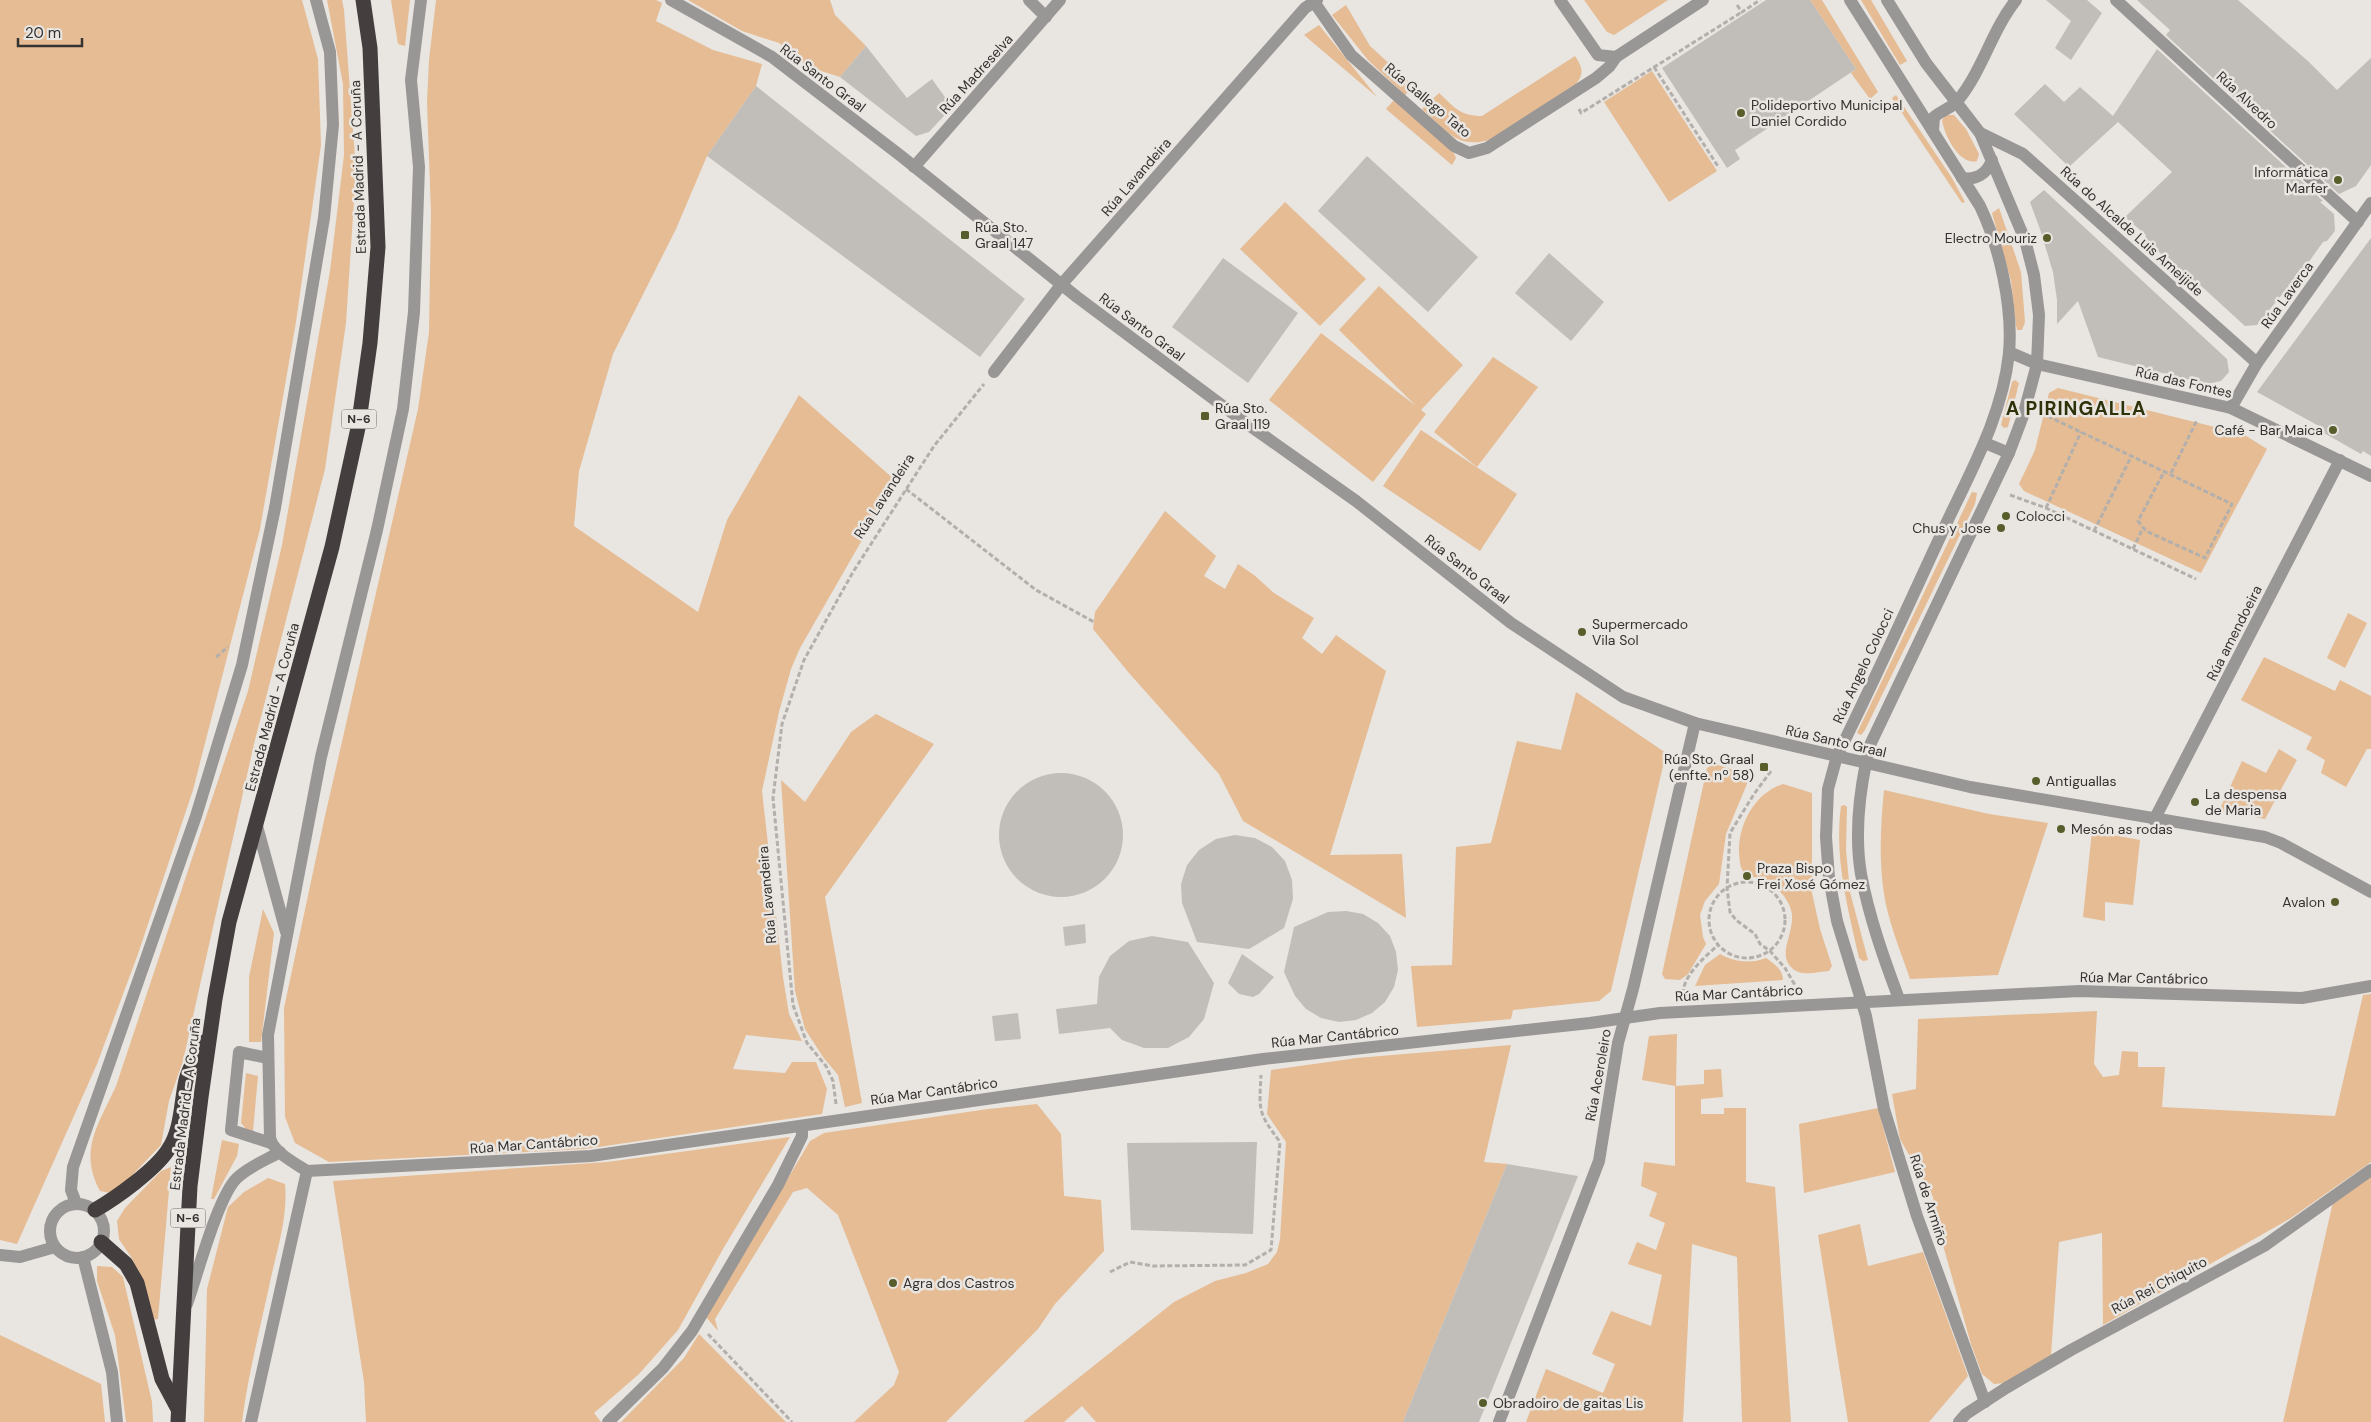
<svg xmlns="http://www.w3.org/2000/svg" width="2371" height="1422" viewBox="0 0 2371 1422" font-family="'DM Sans',sans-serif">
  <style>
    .green { fill: #e5bc93 }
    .building { fill: #c1bdb9 }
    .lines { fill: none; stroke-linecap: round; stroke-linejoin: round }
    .path { stroke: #b3afac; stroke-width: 3; stroke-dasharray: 5 2.5; stroke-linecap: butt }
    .minor { stroke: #999696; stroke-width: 12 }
    .highway { stroke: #443f3e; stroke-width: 15 }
    .poi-dot { fill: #575e2c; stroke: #e9e5e1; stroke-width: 2 }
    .labels { text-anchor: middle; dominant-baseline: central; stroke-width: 5; stroke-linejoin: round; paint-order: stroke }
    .shield { fill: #e9e5e1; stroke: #6b6866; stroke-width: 1 }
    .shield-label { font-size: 12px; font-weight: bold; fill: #353331 }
    .street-label { font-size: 14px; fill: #353331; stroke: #e9e5e1 }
    .poi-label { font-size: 14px; fill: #353331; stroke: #e9e5e1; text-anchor: start }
    .district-label { font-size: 19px; font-weight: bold; letter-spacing: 1px; fill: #2d3209; stroke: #e9e5e1 }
  </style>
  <rect width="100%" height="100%" fill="#e9e5e1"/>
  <!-- green -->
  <g class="green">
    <polygon points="0,0 302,0 318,59 321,145 296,322 260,529 193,790 138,954 97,1064 17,1244 0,1240"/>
    <path d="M327 0H342L344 10 356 170 346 323 325 469 254 744 183 1061 169 1101 161 1145 120 1188 110 1193 100 1191C78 1150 99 1124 116 1086L248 691 282 545 330 271 344 155 343 84Z"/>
    <polygon points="391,0 410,0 405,46 398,44"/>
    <polygon points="436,0 656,0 662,3 656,21 713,50 762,64 756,86 707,156 676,229 613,354 579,471 574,526 698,612 727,520 799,395 896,481 800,648 791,669 779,712 762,791 783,977 789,1014 802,1041 746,1035 733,1069 785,1073 792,1062 816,1062 827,1089 822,1114 585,1149 329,1162 295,1143 285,1117 284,1008 325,816 418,409 429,332 431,213 427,102 429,60"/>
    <polygon points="688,0 830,0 835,15 866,46 840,77 808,67 779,43 742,31"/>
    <polygon points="1584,0 1668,0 1614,35 1607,32"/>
    <polygon points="1810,0 1822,0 1878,92 1870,99 1851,73 1856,69"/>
    <polygon points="1861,0 1871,0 1907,61 1900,65"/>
    <polygon points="1346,5 1370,46 1414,86 1405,95 1368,60 1332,15"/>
    <polygon points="1319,25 1377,97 1304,35"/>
    <path d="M1575 56C1582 67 1585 73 1576 84L1489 140C1456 149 1446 130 1422 109L1439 93C1454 107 1460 116 1482 116Z"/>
    <polygon points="1652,71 1717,171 1669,202 1604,102"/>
    <polygon points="1896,95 1952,178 1965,202 1962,203 1892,98"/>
    <polygon points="1394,100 1452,149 1456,158 1452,165 1386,109"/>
    <path d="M1946 115H1954L1966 129 1979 154 1977 161C1959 166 1944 134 1942 120Z"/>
    <polygon points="1285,202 1366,279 1320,326 1240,249"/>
    <polygon points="1999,208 2021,272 2025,322 2022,330 2017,330 2016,325 2011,281 1992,213"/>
    <polygon points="1379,286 1463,365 1421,410 1426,414 1373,482 1269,400 1321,333 1416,406 1339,330"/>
    <polygon points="1493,357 1538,387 1477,467 1434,432"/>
    <polygon points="2015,380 2019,383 2008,427 2004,428 2001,425 2012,382"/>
    <polygon points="2058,388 2243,434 2267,449 2201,573 2024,491 2019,484 2035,450 2049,393"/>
    <polygon points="1421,430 1517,494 1480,551 1383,486"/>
    <polygon points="1972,492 1977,493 1975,504 1865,730 1861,735 1857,733"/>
    <polygon points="1165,511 1216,556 1204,576 1225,589 1238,564 1254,575 1274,593 1314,618 1302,638 1322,654 1336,635 1386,671 1330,855 1402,854 1406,918 1243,821 1219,774 1129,673 1093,629 1095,612"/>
    <polygon points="2348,613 2367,623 2345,668 2327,658"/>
    <polygon points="2264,657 2335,691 2340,680 2371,696 2371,749 2367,749 2346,787 2321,773 2325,760 2306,749 2312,737 2241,700"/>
    <polygon points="1576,692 1666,753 1611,991 1599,1001 1513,1010 1511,1019 1417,1027 1411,966 1452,965 1456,847 1491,843 1517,741 1561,750"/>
    <polygon points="876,714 934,744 825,897 862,1103 845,1107 838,1075 823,1057 805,1029 795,991 781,780 805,802 851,732"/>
    <polygon points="2279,749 2297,760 2265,819 2219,811 2242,761 2266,773"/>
    <polygon points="1714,764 1747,774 1747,784 1726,834 1719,884 1705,901 1700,915 1703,937 1706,944 1688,974 1680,980 1665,979 1662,974 1707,768"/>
    <path d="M1783 784 1812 793V893L1820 929 1832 966 1829 971C1817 972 1801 977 1792 968 1775 953 1799 928 1790 907 1784 891 1772 884 1757 878 1752 876 1747 875 1743 871 1739 865 1740 859 1739 853 1738 824 1755 793 1783 784Z"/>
    <path d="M1884 790 1989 814 2048 823 1998 975 1910 979C1903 958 1894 936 1888 913 1878 874 1880 831 1884 790Z"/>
    <path d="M1844 805 1847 807 1846 850 1850 892 1868 960 1863 961 1859 958C1848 908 1834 858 1841 806Z"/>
    <polygon points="2092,831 2140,840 2133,905 2105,902 2105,921 2083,917"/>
    <polygon points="263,909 274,933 261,1042 249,1042 249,977"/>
    <path d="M1720 954C1734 962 1751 964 1766 958 1774 964 1783 969 1783 980L1695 986 1705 965Z"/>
    <polygon points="2371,994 2371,1162 2291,1218 2103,1325 2102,1233 2059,1242 2051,1355 2004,1383 1994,1384 1982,1374 1971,1344 1939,1231 1933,1197 1900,1139 1892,1094 1916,1089 1918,1019 2097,1011 2094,1064 2103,1077 2119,1075 2122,1051 2138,1052 2138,1067 2165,1067 2162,1107 2335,1116 2363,995"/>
    <polygon points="1677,1034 1676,1086 1704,1084 1704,1070 1721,1069 1723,1097 1701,1099 1701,1114 1724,1114 1724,1108 1746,1108 1746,1182 1775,1187 1791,1422 1742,1422 1737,1257 1692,1244 1683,1422 1526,1422 1546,1369 1603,1393 1615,1364 1592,1354 1611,1311 1651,1326 1662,1275 1628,1264 1637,1242 1656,1250 1665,1223 1649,1216 1657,1193 1641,1186 1644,1162 1675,1166 1675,1086 1642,1080 1649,1036"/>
    <polygon points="1511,1045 1484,1162 1507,1164 1403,1422 1096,1422 1082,1406 1064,1422 1023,1422 1174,1302 1215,1281 1246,1273 1268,1264 1277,1252 1280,1239 1286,1142 1267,1114 1271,1070 1357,1058"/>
    <polygon points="246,1073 258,1076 253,1131 246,1129 241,1123"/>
    <polygon points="1037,1104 1061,1134 1064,1196 1101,1200 1104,1251 1055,1304 1038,1329 946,1422 854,1422 894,1385 899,1372 838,1215 807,1188 793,1192 715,1319 718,1331 706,1317 810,1141 824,1133 988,1109"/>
    <polygon points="1878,1108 1895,1172 1804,1193 1799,1124"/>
    <polygon points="790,1137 723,1249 678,1330 639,1374 594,1413 601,1422 366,1422 364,1382 333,1181 607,1162"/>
    <polygon points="222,1140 239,1144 237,1156 214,1199 211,1199"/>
    <polygon points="171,1167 158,1319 152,1320 147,1295 133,1260 119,1239 117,1221 125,1208 161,1171"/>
    <polygon points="2371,1176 2371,1422 2283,1422 2333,1202"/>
    <path d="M268 1178 285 1184C288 1217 277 1250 270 1282 260 1329 248 1375 242 1422H204L207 1289 228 1207 244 1192Z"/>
    <polygon points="1860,1224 1868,1266 1923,1252 1968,1376 1929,1422 1848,1422 1818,1235"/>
    <polygon points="97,1266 112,1267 123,1277 152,1402 153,1422 126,1422 115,1335 97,1281"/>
    <polygon points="699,1334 786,1422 621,1422 684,1358"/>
    <polygon points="0,1335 101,1384 105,1422 0,1422"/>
  </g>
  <!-- building -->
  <g class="building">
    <polygon points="1766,0 1810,0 1856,69 1735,150 1740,159 1727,168 1662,68"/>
    <polygon points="2046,0 2087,0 2102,13 2071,60 2055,48 2071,21"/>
    <polygon points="2137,0 2238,0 2309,62 2337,90 2371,58 2371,165 2356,186 2339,194 2166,35 2170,30"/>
    <polygon points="866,46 907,98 932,79 952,107 929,132 916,136 840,77"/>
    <polygon points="2157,49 2323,201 2320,202 2334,214 2335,231 2327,241 2323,242 2308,263 2310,265 2303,274 2296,282 2292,282 2257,325 2245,326 2199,284 2195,285 2145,239 2146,235 2125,217 2172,172 2118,122 2070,166 2067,165 2014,114 2045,84 2064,102 2080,87 2113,116"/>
    <polygon points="756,86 1025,299 980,357 707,156"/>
    <polygon points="1367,156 1478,257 1428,312 1318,211"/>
    <polygon points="2044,190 2227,359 2229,372 2221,381 2207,384 2098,357 2078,301 2057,324 2057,300 2053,272 2041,232 2030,202"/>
    <polygon points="2371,238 2371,456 2363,451 2361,454 2317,429 2319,426 2257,392"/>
    <polygon points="1549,253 1604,302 1571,341 1515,293"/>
    <polygon points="1223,258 1298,313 1248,383 1172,327"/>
    <circle cx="1061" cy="835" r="62"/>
    <polygon points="1235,835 1255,838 1272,847 1285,861 1292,880 1293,899 1284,928 1249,949 1197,942 1182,903 1181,884 1187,865 1199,850 1216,839"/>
    <polygon points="1346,911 1363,914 1378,923 1390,936 1396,952 1398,970 1394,987 1385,1002 1372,1013 1356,1020 1339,1022 1321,1018 1306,1009 1295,996 1284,972 1294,927 1328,912"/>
    <polygon points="1085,924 1086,943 1065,946 1063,927"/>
    <polygon points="1152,936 1188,942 1214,983 1204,1019 1189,1037 1168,1048 1144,1048 1122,1040 1110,1028 1059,1034 1056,1009 1097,1004 1099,977 1110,956 1129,941"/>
    <polygon points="1242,954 1274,977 1259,994 1253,997 1239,994 1228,983"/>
    <polygon points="1018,1013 1021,1039 995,1041 992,1016"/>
    <polygon points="1257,1142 1253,1234 1131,1230 1127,1143"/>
    <polygon points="1507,1164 1578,1176 1479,1422 1403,1422"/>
  </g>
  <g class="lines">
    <!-- path -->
    <g class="path">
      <polyline points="1737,5 1742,12 1760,0"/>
      <polyline points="1654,67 1719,168"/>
      <polyline points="1579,109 1581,113 1742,12"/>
      <polyline points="2041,413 2232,504 2205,558 2146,531 2138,521 2165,470"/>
      <polyline points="2171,473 2197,420"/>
      <polyline points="906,489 1036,590 1094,622"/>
      <polyline points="2010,495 2046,508 2196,579"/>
      <polyline points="2046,508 2081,432"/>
      <polyline points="2094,531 2132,455"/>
      <polyline points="2133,549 2143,528"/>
      <polyline points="216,657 228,647"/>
      <polyline points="1771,771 1754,794 1730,833 1727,888 1730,912 1736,920 1755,934 1760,944 1770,951 1785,968 1796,987"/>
      <circle cx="1747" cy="920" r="38"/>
      <path d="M1683 994C1683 975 1705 957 1718 945"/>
      <polyline points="836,1104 833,1081 826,1066 807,1043 793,1005 773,798 782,724 804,660 853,572 934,446 984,384"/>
      <path d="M1110 1272 1130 1262 1153 1266 1245 1265 1271 1250 1280 1142C1258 1112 1259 1112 1261 1075"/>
      <polyline points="708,1334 792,1422"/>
    </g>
    <!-- minor -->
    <g class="minor">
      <polyline points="671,0 772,57 901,156 1077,297 1239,418 1356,501 1511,623 1623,697 1695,723 1970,787 2265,837 2281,843 2371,892"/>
      <polyline points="1029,0 1046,17"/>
      <polyline points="1560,0 1598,55 1616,57 1703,0"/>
      <path d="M1850 0 1980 206C2000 248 2013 307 2009 353 2002 420 1967 477 1940 537 1906 610 1873 684 1837 756L1828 789 1826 837 1829 878 1837 921 1866 1016 1884 1109 1917 1216 1985 1402"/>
      <path d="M1887 0 1926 63 1980 133 2025 240 2034 275 2039 315 2037 364 2023 416 2009 453 1870 745C1860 786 1854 832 1861 874 1869 917 1884 959 1899 999"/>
      <polyline points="2116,0 2358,222"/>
      <polyline points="1314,2 1351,55 1454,146 1469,153 1487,148 1596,78 1609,67 1616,57"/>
      <path d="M1933 131 1934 117C1941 111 1954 107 1959 99 1983 69 1992 30 2016 0"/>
      <polyline points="1980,133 2023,154 2257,363"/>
      <polyline points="914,167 1060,0"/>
      <path d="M1962 178C1976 180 1987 174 1992 160"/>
      <polyline points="2009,352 2037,364 2231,408 2371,476"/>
      <polyline points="994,372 1061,285 1305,8 1317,0"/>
      <polyline points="2231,408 2257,363 2371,203"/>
      <polyline points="1985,443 2009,453"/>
      <polyline points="2154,820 2340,460"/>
      <polyline points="257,826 286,932"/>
      <polyline points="268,1058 239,1052 231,1130 271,1143"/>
      <polyline points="307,1171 591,1156 1263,1059 1590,1023 1660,1013 2079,991 2302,998 2371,986"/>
      <polyline points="76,1203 71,1190 73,1167 196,816 242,665 275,508 324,218 333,125 330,52 316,0"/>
      <circle cx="77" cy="1231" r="27"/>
      <polyline points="0,1255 20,1257 55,1247"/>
      <polyline points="83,1257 112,1372 117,1422"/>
      <path d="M187 1304C197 1276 218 1196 237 1178 248 1167 266 1160 280 1152"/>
      <path d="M251 1422 307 1171C295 1163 274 1153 270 1138L268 1035 321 757 377 530 403 409 414 312 419 167 411 80 421 0"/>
      <polyline points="608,1422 663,1368 692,1331 778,1185 802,1136 802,1126"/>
      <polyline points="1499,1422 1599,1161 1618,1043 1633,989 1695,723"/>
      <polyline points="1959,1422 1966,1414 2006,1388 2071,1350 2264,1246 2371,1170"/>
    </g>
    <!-- highway -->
    <g class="highway">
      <path d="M95 1210C116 1198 155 1170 168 1150 182 1130 181 1102 186 1080 189 1067 198 1054 204 1042"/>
      <polyline points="101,1242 126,1264 137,1283 162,1379 178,1409"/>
      <polyline points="178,1422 190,1186 201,1097 215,999 229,922 332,547 358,428 370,343 378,247 370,48 363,0"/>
    </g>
  </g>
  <!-- markers -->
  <g class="poi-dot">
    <circle cx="1741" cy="113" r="5"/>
    <circle cx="2338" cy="180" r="5"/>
    <rect x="960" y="230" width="10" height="10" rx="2.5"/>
    <circle cx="2047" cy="238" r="5"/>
    <rect x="1200" y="411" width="10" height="10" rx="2.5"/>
    <circle cx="2333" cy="430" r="5"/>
    <circle cx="2006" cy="516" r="5"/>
    <circle cx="2001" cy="528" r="5"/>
    <circle cx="1582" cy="632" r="5"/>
    <rect x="1759" y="762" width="10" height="10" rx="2.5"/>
    <circle cx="2036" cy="781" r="5"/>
    <circle cx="2195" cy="802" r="5"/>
    <circle cx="2061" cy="829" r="5"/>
    <circle cx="1747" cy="876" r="5"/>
    <circle cx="2335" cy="902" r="5"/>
    <circle cx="893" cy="1283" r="5"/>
    <circle cx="1483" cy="1403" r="5"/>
  </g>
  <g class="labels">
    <!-- shield labels -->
    <g class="shield">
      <rect x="341.5" y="409.5" width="35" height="19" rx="4"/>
      <rect x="170.5" y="1208.5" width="35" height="19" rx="4"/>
    </g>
    <g class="shield-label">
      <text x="359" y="419">N-6</text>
      <text x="188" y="1218">N-6</text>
    </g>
    <!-- street labels -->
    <g class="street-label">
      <text transform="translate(976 74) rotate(-48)">Rúa Madreselva</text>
      <text transform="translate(823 78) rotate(37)">Rúa Santo Graal</text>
      <text transform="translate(1428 100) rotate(40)">Rúa Gallego Tato</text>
      <text transform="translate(2247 100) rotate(43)">Rúa Alvedro</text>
      <text transform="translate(358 167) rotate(-92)">Estrada Madrid - A Coruña</text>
      <text transform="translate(1136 177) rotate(-49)">Rúa Lavandeira</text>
      <text transform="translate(2132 231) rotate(42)">Rúa do Alcalde Luis Ameijide</text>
      <text transform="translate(2287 295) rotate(-54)">Rúa Laverca</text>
      <text transform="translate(1142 327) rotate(37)">Rúa Santo Graal</text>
      <text transform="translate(2184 382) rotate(13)">Rúa das Fontes</text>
      <text transform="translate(884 496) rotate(-57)">Rúa Lavandeira</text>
      <text transform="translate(1467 569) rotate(38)">Rúa Santo Graal</text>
      <text transform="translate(2234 633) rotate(-63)">Rúa amendoeira</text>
      <text transform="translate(1863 666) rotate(-65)">Rúa Angelo Colocci</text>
      <text transform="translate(272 707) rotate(-75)">Estrada Madrid - A Coruña</text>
      <text transform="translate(1836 741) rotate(13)">Rúa Santo Graal</text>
      <text transform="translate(767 895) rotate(-95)">Rúa Lavandeira</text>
      <text transform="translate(2144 978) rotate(1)">Rúa Mar Cantábrico</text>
      <text transform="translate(1739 993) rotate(-3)">Rúa Mar Cantábrico</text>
      <text transform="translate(1335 1036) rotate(-6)">Rúa Mar Cantábrico</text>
      <text transform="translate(1598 1075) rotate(-80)">Rúa Aceroleiro</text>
      <text transform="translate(934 1091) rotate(-8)">Rúa Mar Cantábrico</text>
      <text transform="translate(185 1104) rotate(-83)">Estrada Madrid - A Coruña</text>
      <text transform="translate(534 1144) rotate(-4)">Rúa Mar Cantábrico</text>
      <text transform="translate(1929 1200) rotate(72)">Rúa de Armiño</text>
      <text transform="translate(2159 1285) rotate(-28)">Rúa Rei Chiquito</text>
    </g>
    <!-- poi labels -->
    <g class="poi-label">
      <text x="1751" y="105">Polideportivo Municipal<tspan x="1751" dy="16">Daniel Cordido</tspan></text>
      <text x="2328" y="172" text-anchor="end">Informática<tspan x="2328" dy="16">Marfer</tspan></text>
      <text x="975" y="227">Rúa Sto.<tspan x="975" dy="16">Graal 147</tspan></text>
      <text x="2037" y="238" text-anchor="end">Electro Mouriz</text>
      <text x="1215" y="408">Rúa Sto.<tspan x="1215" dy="16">Graal 119</tspan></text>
      <text x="2323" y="430" text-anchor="end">Café - Bar Maica</text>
      <text x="2016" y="516">Colocci</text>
      <text x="1991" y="528" text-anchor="end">Chus y Jose</text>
      <text x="1592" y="624">Supermercado<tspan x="1592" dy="16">Vila Sol</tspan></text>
      <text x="1754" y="759" text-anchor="end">Rúa Sto. Graal<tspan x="1754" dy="16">(enfte. nº 58)</tspan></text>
      <text x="2046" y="781">Antiguallas</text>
      <text x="2205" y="794">La despensa<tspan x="2205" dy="16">de Maria</tspan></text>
      <text x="2071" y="829">Mesón as rodas</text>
      <text x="1757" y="868">Praza Bispo<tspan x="1757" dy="16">Frei Xosé Gómez</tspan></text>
      <text x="2325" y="902" text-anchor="end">Avalon</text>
      <text x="903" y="1283">Agra dos Castros</text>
      <text x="1493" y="1403">Obradoiro de gaitas Lis</text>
    </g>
    <!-- district labels -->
    <g class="district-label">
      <text x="2076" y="408">A PIRINGALLA</text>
    </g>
  </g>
  <!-- scale -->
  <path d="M18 38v8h64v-8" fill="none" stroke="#353331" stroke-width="2.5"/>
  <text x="25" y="38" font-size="15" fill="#353331" stroke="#e9e5e1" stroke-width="4" paint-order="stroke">20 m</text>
</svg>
